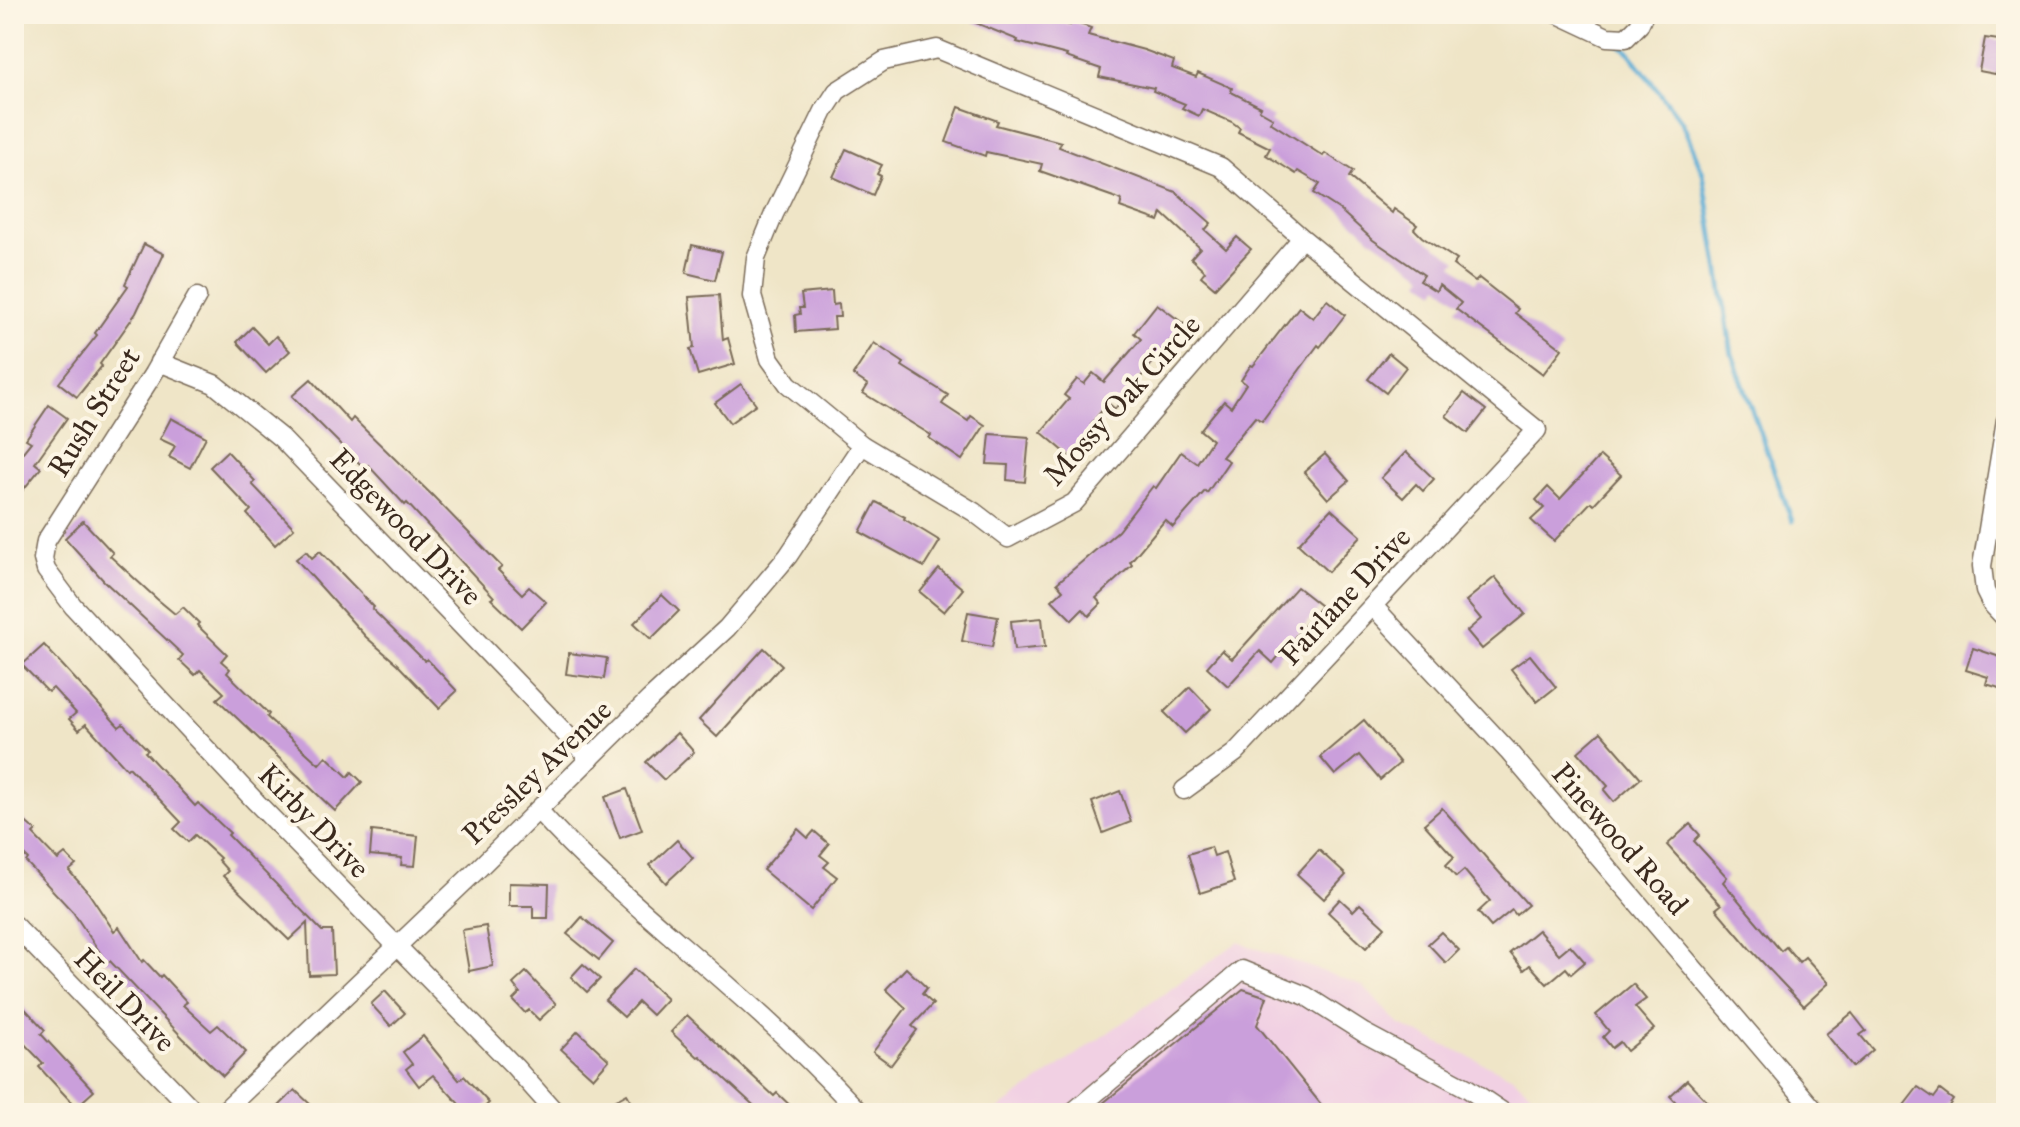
<svg xmlns="http://www.w3.org/2000/svg" width="2020" height="1127" viewBox="0 0 2020 1127" font-family="'IM FELL Great Primer',serif">
  <style>
    .built { fill: #f1d0e3 }
    .lines { fill: none; stroke-linecap: round; stroke-linejoin: round }
    .stream { stroke: #58abd4; stroke-width: 5 }
    .building { fill: #ca9fdb }
    .minor-casing { stroke: #7a6b59; stroke-width: 21 }
    .minor { stroke: #fff; stroke-width: 18 }
    .labels { text-anchor: middle; dominant-baseline: central; stroke-width: 8; stroke-linejoin: round; paint-order: stroke }
    .street-label { font-size: 30px; fill: #3b2a1e; stroke: #fcf5e5 }
  </style>
  <rect width="100%" height="100%" fill="#fcf5e5"/>
  <filter id="ink" filterUnits="userSpaceOnUse"><feTurbulence type="fractalNoise" baseFrequency=".0125" numOctaves="2"/><feDisplacementMap in="SourceGraphic" scale="16" xChannelSelector="R" yChannelSelector="G"/><feConvolveMatrix kernelMatrix="1 2 1 2 8 2 1 2 1" color-interpolation-filters="sRGB"/></filter>
  <filter id="wash" filterUnits="userSpaceOnUse"><feTurbulence type="fractalNoise" baseFrequency=".006" numOctaves="4" result="noise"/><feDisplacementMap in="SourceGraphic" scale="32" xChannelSelector="R" yChannelSelector="G"/><feGaussianBlur stdDeviation="1.8" result="paint"/><feColorMatrix in="noise" values="0 0 0 0 0 0 0 0 0 0 0 0 0 0 0 0 0 1.4 0 .05"/><feComposite in="paint" operator="in"/></filter>
  <g filter="url(#wash)">
    <rect width="100%" height="100%" fill="#efe5c7"/>
    <!-- built -->
    <polygon class="built" points="1238,942 1362,985 1400,1025 1511,1076 1555,1113 993,1113"/>
    <g class="lines">
      <!-- stream -->
      <polyline class="stream" points="1617,43 1628,51 1682,122 1703,173 1732,354 1792,521"/>
    </g>
    <g id="blocks">
      <!-- building -->
      <g class="building">
        <polygon points="954,14 1028,14 1070,25 1071,21 1091,28 1088,35 1144,50 1174,61 1172,68 1196,77 1198,73 1232,88 1231,92 1261,107 1259,110 1273,118 1270,122 1323,156 1325,153 1353,171 1349,177 1392,213 1394,209 1417,225 1414,229 1422,237 1457,260 1453,265 1475,282 1479,278 1518,309 1515,313 1562,349 1543,374 1456,309 1461,303 1439,285 1436,291 1420,281 1424,275 1373,240 1340,210 1314,193 1320,184 1298,171 1296,174 1266,155 1270,148 1238,132 1240,128 1232,122 1202,109 1199,116 1182,108 1185,104 1153,91 1154,88 1099,77 1101,69 1066,57 1067,55 1017,42 1018,40"/>
        <polygon points="1985,38 2006,41 2006,76 1979,71"/>
        <polygon points="959,107 998,121 996,125 1061,142 1059,147 1176,192 1211,223 1205,230 1226,249 1237,237 1251,249 1215,288 1201,276 1205,271 1191,258 1200,248 1162,213 1159,221 1120,207 1122,200 1040,171 1042,164 986,152 985,156 946,142"/>
        <polygon points="846,149 882,165 877,174 881,176 873,195 833,177"/>
        <polygon points="144,244 164,254 136,313 100,364 102,366 77,397 59,383 97,335 95,333 128,286 125,284"/>
        <polygon points="692,245 722,252 715,280 686,273"/>
        <polygon points="832,291 833,305 839,304 840,317 834,317 835,329 796,332 795,315 800,314 799,308 803,308 801,294"/>
        <polygon points="719,295 723,340 728,338 735,364 698,375 690,349 694,348 689,297"/>
        <polygon points="1327,300 1345,315 1320,347 1318,345 1262,421 1255,417 1222,457 1229,461 1207,493 1205,491 1173,527 1165,520 1130,562 1132,565 1096,598 1101,604 1089,616 1083,609 1072,620 1052,600 1063,590 1057,583 1118,531 1153,486 1156,488 1181,452 1197,463 1212,440 1200,430 1224,401 1231,407 1246,384 1241,380 1251,365 1253,366 1299,307 1313,318"/>
        <polygon points="1157,304 1184,324 1115,409 1108,403 1091,424 1097,429 1072,458 1041,432 1069,399 1064,395 1077,379 1084,384 1093,373 1104,382 1141,339 1134,333"/>
        <polygon points="252,327 268,344 276,336 290,351 266,373 237,342"/>
        <polygon points="874,343 904,363 902,366 948,395 942,404 968,421 971,416 985,425 962,460 929,438 931,435 863,393 868,385 853,375"/>
        <polygon points="1389,353 1406,367 1386,393 1368,379"/>
        <polygon points="311,379 350,422 353,418 433,496 502,567 498,570 522,594 529,587 546,602 521,628 491,599 494,597 407,503 405,505 368,465 364,468 292,396"/>
        <polygon points="741,384 756,404 730,423 715,403"/>
        <polygon points="1464,393 1486,410 1468,433 1446,416"/>
        <polygon points="49,405 67,418 35,463 41,468 14,501 14,463 31,442 26,439"/>
        <polygon points="171,418 206,437 190,468 169,457 175,446 160,439"/>
        <polygon points="990,434 1029,437 1025,482 1007,480 1008,465 987,464"/>
        <polygon points="227,451 255,481 252,484 294,528 275,545 247,514 251,510 210,467"/>
        <polygon points="1406,452 1434,479 1423,491 1416,484 1403,498 1381,478"/>
        <polygon points="1325,454 1349,481 1328,499 1304,472"/>
        <polygon points="1600,456 1621,475 1594,504 1591,502 1554,541 1531,520 1544,508 1536,500 1548,487 1560,499"/>
        <polygon points="876,502 905,517 904,519 940,541 924,567 860,532"/>
        <polygon points="1331,509 1361,536 1328,572 1298,544"/>
        <polygon points="83,521 113,553 110,556 157,599 175,614 183,607 199,623 197,625 227,654 221,661 230,669 227,673 269,714 267,717 319,764 326,756 348,777 352,772 362,782 335,811 217,699 224,693 200,670 195,675 179,660 183,655 104,581 65,538"/>
        <polygon points="306,551 312,558 320,551 374,607 372,609 425,661 427,659 457,691 439,708 397,664 366,637 296,559"/>
        <polygon points="939,569 963,589 944,612 920,592"/>
        <polygon points="1495,577 1525,614 1482,649 1467,631 1481,619 1466,601"/>
        <polygon points="1297,587 1321,606 1273,663 1260,651 1228,686 1207,667 1222,650 1232,659"/>
        <polygon points="662,595 679,611 651,639 634,623"/>
        <polygon points="968,612 998,617 992,647 962,641"/>
        <polygon points="1042,618 1045,647 1014,650 1011,621"/>
        <polygon points="44,645 119,727 123,724 148,750 145,752 195,806 198,803 230,833 228,835 322,931 332,931 334,974 309,975 307,923 289,940 223,876 228,871 218,860 220,858 195,835 188,842 174,829 181,822 129,767 127,769 86,724 79,730 69,719 76,713 53,688 48,692 22,665"/>
        <polygon points="764,648 782,665 717,737 699,720"/>
        <polygon points="1973,648 2006,659 2006,690 1986,684 1988,677 1966,670"/>
        <polygon points="569,653 607,658 604,679 566,674"/>
        <polygon points="1530,655 1556,687 1537,702 1511,669"/>
        <polygon points="1190,687 1211,709 1185,733 1164,712"/>
        <polygon points="1364,720 1400,763 1380,780 1359,755 1335,775 1320,757"/>
        <polygon points="1601,732 1641,778 1614,802 1604,790 1608,786 1578,752"/>
        <polygon points="677,733 694,752 664,780 646,762"/>
        <polygon points="627,789 642,830 620,838 605,797"/>
        <polygon points="1120,791 1131,822 1103,833 1092,802"/>
        <polygon points="1442,808 1528,905 1516,915 1512,910 1491,927 1478,912 1490,901 1464,870 1456,877 1446,865 1454,857 1424,824"/>
        <polygon points="14,812 36,831 33,834 58,860 65,854 76,865 69,871 88,892 114,931 119,927 142,962 144,960 160,977 162,975 187,1002 183,1005 211,1031 218,1025 246,1052 223,1076 183,1038 110,961 107,963 73,912 26,862 28,859 14,846"/>
        <polygon points="1690,824 1700,835 1694,841 1727,877 1723,882 1781,951 1786,947 1799,962 1805,957 1829,983 1804,1006 1750,949 1716,909 1721,905 1667,845"/>
        <polygon points="798,829 808,838 814,831 829,844 820,855 829,862 824,867 837,877 811,910 763,870"/>
        <polygon points="372,831 418,836 415,866 401,865 402,858 370,855"/>
        <polygon points="677,840 693,858 666,883 650,865"/>
        <polygon points="1211,847 1214,856 1225,852 1234,882 1200,893 1188,854"/>
        <polygon points="1319,850 1346,875 1324,899 1297,874"/>
        <polygon points="509,883 549,884 548,918 533,918 533,906 509,906"/>
        <polygon points="1340,899 1353,911 1360,904 1385,927 1366,948 1328,912"/>
        <polygon points="582,917 613,943 599,960 567,934"/>
        <polygon points="486,926 493,966 469,971 462,930"/>
        <polygon points="1538,930 1559,954 1570,945 1585,962 1571,974 1566,968 1547,984 1530,965 1524,970 1510,953"/>
        <polygon points="1441,932 1459,950 1446,963 1428,944"/>
        <polygon points="583,964 600,979 587,992 571,977"/>
        <polygon points="906,968 927,988 922,994 933,1004 912,1026 917,1030 891,1065 873,1052 906,1008 886,989"/>
        <polygon points="634,969 667,999 652,1015 638,1002 624,1017 605,1000"/>
        <polygon points="526,972 556,1004 539,1020 529,1010 525,1013 513,1000 520,993 513,984"/>
        <polygon points="1633,984 1646,999 1635,1007 1654,1029 1627,1051 1620,1042 1612,1048 1603,1037 1609,1031 1596,1015"/>
        <polygon points="1243,989 1267,997 1257,1025 1328,1113 1091,1113"/>
        <polygon points="385,991 405,1013 391,1026 371,1004"/>
        <polygon points="14,997 45,1030 41,1034 94,1091 76,1107 39,1067 43,1063 14,1033"/>
        <polygon points="1852,1013 1866,1031 1860,1035 1873,1050 1853,1067 1826,1034"/>
        <polygon points="687,1015 774,1096 777,1093 798,1113 762,1113 700,1056 698,1057 671,1032"/>
        <polygon points="578,1031 609,1060 593,1078 561,1049"/>
        <polygon points="423,1036 459,1080 464,1076 489,1103 478,1113 467,1113 433,1075 419,1086 406,1069 412,1064 403,1052"/>
        <polygon points="1687,1080 1718,1113 1686,1113 1670,1096"/>
        <polygon points="1918,1087 1934,1098 1940,1090 1953,1100 1944,1113 1898,1113"/>
        <polygon points="295,1090 311,1105 303,1113 272,1113"/>
        <polygon points="627,1094 638,1113 615,1113 609,1104"/>
      </g>
    </g>
  </g>
  <g filter="url(#ink)">
    <use href="#blocks" fill-opacity="0" stroke="#7a6b59" stroke-width="2"/>
    <g class="lines">
      <defs>
        <g id="minor">
          <polyline points="1558,14 1607,37 1626,38 1639,25 1644,14"/>
          <polyline points="197,297 153,374 46,541 43,559 46,570 73,606 256,802 515,1067 556,1113"/>
          <polyline points="159,362 214,384 281,438 590,759"/>
          <polyline points="2006,420 1982,566 1985,591 1991,603 2006,619"/>
          <polyline points="1374,607 1508,751 1817,1113"/>
          <polyline points="1184,790 1235,753 1537,430 1302,238 1221,167 937,49 884,61 837,91 824,111 774,214 756,258 752,296 770,359 788,384 862,445 974,512 1008,538 1074,503 1302,238"/>
          <path d="M538 810C596 875 667 931 732 989 777 1028 819 1069 860 1113"/>
          <polyline points="14,925 196,1113"/>
          <polyline points="222,1113 479,868 650,699 727,628 788,556 862,445"/>
          <polyline points="1072,1113 1242,970 1306,996 1364,1033 1467,1088 1504,1113"/>
        </g>
      </defs>
      <!-- minor casing -->
      <use href="#minor" class="minor-casing"/>
      <!-- minor -->
      <use href="#minor" class="minor"/>
    </g>
  </g>
  <g class="labels">
    <!-- street labels -->
    <g class="street-label">
      <text transform="translate(1122 400) rotate(-48)">Mossy Oak Circle</text>
      <text transform="translate(94 412) rotate(-58)">Rush Street</text>
      <text transform="translate(406 527) rotate(46)">Edgewood Drive</text>
      <text transform="translate(1345 596) rotate(-47)">Fairlane Drive</text>
      <text transform="translate(537 772) rotate(-44)">Pressley Avenue</text>
      <text transform="translate(314 821) rotate(46)">Kirby Drive</text>
      <text transform="translate(1620 839) rotate(49)">Pinewood Road</text>
      <text transform="translate(125 1000) rotate(46)">Heil Drive</text>
    </g>
  </g>
  <!-- margin -->
  <rect width="2020" height="1127" fill="none" stroke="#fcf5e5" stroke-width="48"/>
</svg>
